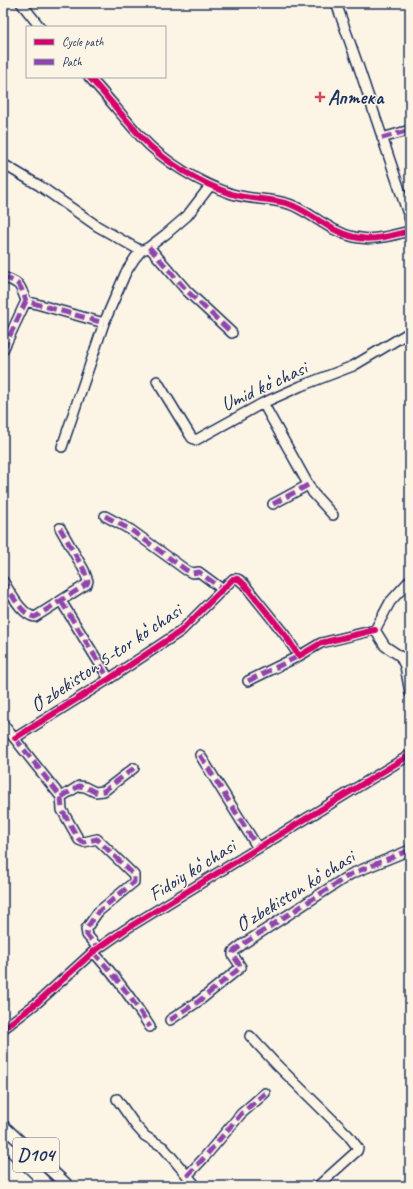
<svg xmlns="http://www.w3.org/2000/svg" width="413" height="1189" viewBox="0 0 413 1189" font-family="Caveat,sans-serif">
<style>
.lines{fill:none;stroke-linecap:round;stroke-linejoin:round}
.minor-casing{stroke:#1b2f5e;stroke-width:12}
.major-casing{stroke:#1b2f5e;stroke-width:14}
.minor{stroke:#fcf5e5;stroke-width:9}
.major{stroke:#fcf5e5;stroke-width:11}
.quiet{stroke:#8e44ad;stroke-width:5;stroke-dasharray:10 5;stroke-linecap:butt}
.cycleway-casing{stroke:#fcf5e5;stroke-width:8}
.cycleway{stroke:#d6006c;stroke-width:6}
.poi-dot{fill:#d1495b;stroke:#fcf5e5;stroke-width:1.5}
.labels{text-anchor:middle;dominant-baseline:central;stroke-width:3;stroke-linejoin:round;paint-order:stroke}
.shield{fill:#fcf5e5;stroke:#5e6a86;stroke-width:1}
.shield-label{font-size:19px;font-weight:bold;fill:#1b2f5e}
.poi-label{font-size:20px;font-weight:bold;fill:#1b2f5e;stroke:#fcf5e5;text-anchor:start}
.street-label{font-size:20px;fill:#1b2f5e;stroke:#fcf5e5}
</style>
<rect width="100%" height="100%" fill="#fcf5e5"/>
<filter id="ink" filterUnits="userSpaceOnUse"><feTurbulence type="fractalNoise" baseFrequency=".025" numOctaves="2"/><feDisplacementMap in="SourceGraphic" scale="8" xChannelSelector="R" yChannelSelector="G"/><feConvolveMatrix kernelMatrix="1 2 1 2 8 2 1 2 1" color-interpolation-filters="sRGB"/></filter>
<g filter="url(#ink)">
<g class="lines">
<g class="minor-casing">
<path id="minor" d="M21 3 40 27
M336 3 358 65 410 220
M89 77C107 96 123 117 141 137 164 162 200 183 232 194 251 200 271 198 289 204 301 208 313 217 323 223 357 245 374 240 410 231
M382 138 410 130
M3 164 40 186 97 226 141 251
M149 247 187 291 232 333
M3 277C20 283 20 284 26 301
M3 350 26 301 104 323
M157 381 190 435 192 438 196 440 263 403 301 386 353 366 410 332
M263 403 313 493 333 515
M62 447 104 323 126 272 135 258 141 251 149 247 166 234 187 216 210 186
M273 504 308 485
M105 516 131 530 186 570 192 573 199 572 222 589
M410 580 390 602 375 630 385 646 400 656 405 666 410 693
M3 581C10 591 21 615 35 617L87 584 88 581 84 570 60 528
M61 601 109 679
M248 681 299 656
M3 724 61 797 62 810 79 840 84 842 97 839 134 875V882L98 912 86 929 87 935 98 948
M15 738 109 679 181 631 233 579C238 578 240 580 244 584L285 635 299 656 321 643 375 630
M200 755 258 848
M61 797 79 786 85 787 95 792 104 791 134 768
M93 952C116 976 132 999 150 1027
M170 1020 199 1001 241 967 233 955V952L243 944 351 874 410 850
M3 1029 38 1002 93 952 126 929 410 755
M250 1036 276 1064 348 1135 358 1148 357 1151 318 1186
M117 1099 136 1126 145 1136 163 1147 196 1186
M187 1176 203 1159 241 1114 265 1093"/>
</g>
<g class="major-casing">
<path id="major" d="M3 1126 68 1186
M3 1143 49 1186"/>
</g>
<use href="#minor" class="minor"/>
<use href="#major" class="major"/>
<path class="quiet" d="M382 138 410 130
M149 247 187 291 232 333
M3 277C20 283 20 284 26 301
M3 350 26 301 104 323
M273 504 308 485
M105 516 131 530 186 570 192 573 199 572 222 589
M3 581C10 591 21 615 35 617L87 584 88 581 84 570 60 528
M61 601 109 679
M248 681 299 656
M15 738 61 797 62 810 79 840 84 842 97 839 134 875V882L98 912 86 929 87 935 98 948
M200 755 258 848
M61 797 79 786 85 787 95 792 104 791 134 768
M93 952C116 976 132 999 150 1027
M170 1020 199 1001 241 967 233 955V952L243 944 351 874 410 850
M187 1176 203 1159 241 1114 265 1093"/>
<g class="cycleway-casing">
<path id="cycleway" d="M89 77C107 96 123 117 141 137 164 162 200 183 232 194 251 200 271 198 289 204 301 208 313 217 323 223 357 245 374 240 410 231
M15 738 109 679 181 631 233 579C238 578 240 580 244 584L285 635 299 656 321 643 375 630
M3 1029 38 1002 93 952 126 929 410 755"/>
</g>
<use href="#cycleway" class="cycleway"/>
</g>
</g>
<path class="poi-dot" d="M318 91h4v4h4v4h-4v4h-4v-4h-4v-4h4z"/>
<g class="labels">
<rect class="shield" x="13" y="1138" width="46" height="34" rx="3"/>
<g class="shield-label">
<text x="36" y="1155">D104</text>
</g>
<g class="poi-label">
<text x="328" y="97">Аптека</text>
</g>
<g class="street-label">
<text transform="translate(264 386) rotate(-25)">Umid koʻchasi</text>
<text transform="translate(106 658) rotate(-34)">Oʻzbekiston 5-tor koʻchasi</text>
<text transform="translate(192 870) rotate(-32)">Fidoiy koʻchasi</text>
<text transform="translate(295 891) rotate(-32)">Oʻzbekiston koʻchasi</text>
</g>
</g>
<rect width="413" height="1189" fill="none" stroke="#fcf5e5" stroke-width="16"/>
<rect x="8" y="8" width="397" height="1173" fill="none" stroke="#1b2f5e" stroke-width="1.5" filter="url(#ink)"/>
<rect x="26" y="26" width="140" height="52" fill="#fcf5e5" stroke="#a2a6af"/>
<rect x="34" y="39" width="20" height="6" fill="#d6006c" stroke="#a2a6af"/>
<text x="62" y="46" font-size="12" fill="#1b2f5e">Cycle path</text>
<rect x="34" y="59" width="20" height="6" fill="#8e44ad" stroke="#a2a6af"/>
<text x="62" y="66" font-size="12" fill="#1b2f5e">Path</text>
</svg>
